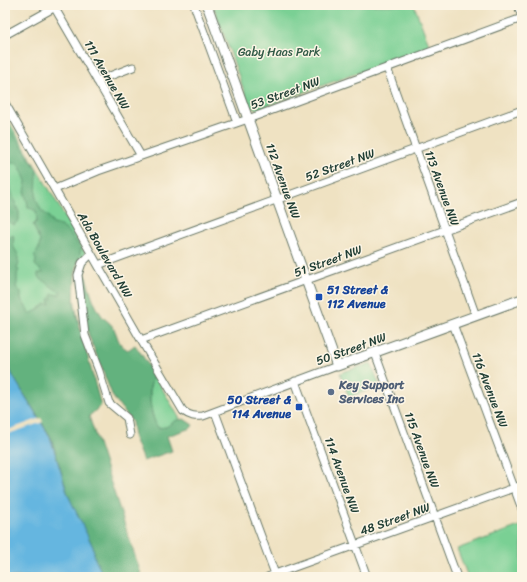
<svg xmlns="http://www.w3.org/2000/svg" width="527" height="582" viewBox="0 0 527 582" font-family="Sriracha,sans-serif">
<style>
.green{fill:#7ad094;stroke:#4c8664}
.forest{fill:#63b27e;stroke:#417859}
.water{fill:#65b6e0;stroke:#427a8a}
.pier{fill:#efe2c2}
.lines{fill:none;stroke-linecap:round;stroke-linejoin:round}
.minor-casing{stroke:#687766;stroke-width:9}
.major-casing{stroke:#687766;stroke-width:11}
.minor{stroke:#fff;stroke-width:7}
.major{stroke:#fff;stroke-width:9}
.transit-dot{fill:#1a4fb4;stroke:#fcf5e5;stroke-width:1.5}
.service-dot{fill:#5c6f8a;stroke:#fcf5e5;stroke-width:1.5}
.labels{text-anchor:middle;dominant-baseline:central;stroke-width:3;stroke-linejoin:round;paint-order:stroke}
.park-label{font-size:12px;fill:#315a47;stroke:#fcf5e5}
.street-label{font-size:12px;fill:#1f3d34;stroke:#fcf5e5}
.transit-label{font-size:12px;font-weight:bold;fill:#164399;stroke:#fcf5e5;text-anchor:start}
.service-label{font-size:12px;font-weight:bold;fill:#4e5e75;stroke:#fcf5e5;text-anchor:start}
</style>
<rect width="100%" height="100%" fill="#fcf5e5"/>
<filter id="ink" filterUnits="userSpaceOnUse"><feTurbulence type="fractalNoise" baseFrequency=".025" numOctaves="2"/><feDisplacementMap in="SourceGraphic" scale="8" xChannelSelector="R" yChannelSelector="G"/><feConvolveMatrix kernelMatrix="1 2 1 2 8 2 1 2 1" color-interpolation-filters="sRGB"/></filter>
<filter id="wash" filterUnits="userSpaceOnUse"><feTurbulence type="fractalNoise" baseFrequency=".012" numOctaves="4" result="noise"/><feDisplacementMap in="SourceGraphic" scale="16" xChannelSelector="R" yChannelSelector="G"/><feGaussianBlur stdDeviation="0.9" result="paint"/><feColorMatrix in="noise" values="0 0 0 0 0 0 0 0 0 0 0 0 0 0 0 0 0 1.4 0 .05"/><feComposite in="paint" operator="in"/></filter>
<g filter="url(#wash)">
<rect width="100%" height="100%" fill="#efe2c2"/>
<path class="green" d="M213 5H414L430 47 257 109 250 107Z
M5 115 52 194 86 254C83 257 79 260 77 263 68 279 77 315 81 332L5 360Z
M147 363 180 419 171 426 158 429 154 421 150 404V385L153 377Z
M371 363 380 386 349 397 340 373Z
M522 525V577H468L457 549Z"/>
<path class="forest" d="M5 121 37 170 36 199 41 210 49 217 53 224C66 225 74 239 81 249L75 275 74 306 101 406 89 416 142 577H104L95 559 93 547 68 495 51 437 14 378 5 360V241L13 235 14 238C12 246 14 248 18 254V261L19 263 17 269 19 270C15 275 19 281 16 287L21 292V299L28 310 29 314 36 311 46 304H50L49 299H52L51 297 52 294 59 295 61 292 55 289 38 277V273H43V272L35 265 36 260 34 255C39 251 39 247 40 241 37 235 36 231 33 225L37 221C36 218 37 215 36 211L28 207 27 200 25 195 26 181 22 171 17 163H8L5 165Z
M5 175 19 212V220L14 225 5 220Z
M83 269C89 284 91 299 100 313 103 319 109 321 113 327 119 337 116 343 128 350L135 345C140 352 153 370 153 377 152 380 151 384 150 387 149 401 151 416 158 428L166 427 177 420 184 419 193 425 191 428 167 436 172 451 143 461 134 438 132 422 113 397 89 336 84 317 80 278Z"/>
<path class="water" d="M5 360 14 378 50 437 68 495 93 547 95 559 104 577H5Z"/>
<path class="pier" d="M41 418 43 422 5 435V431Z"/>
</g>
<g filter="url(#ink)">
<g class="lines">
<g class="minor-casing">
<path id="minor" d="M53 5 141 156
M194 5 237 122
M5 35 59 5
M387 68 476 316
M97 81 133 67
M5 103 141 340 183 411C190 416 195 417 203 416L337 366
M55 189 98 171 248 119 522 18
M91 254 82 263 78 275 85 335 99 371 109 403 127 418 130 435
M98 265 522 110
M453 324 522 509
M141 340 522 202
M375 353 457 577
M295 381 367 577
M215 412 275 574 268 577
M276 577 275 574 522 485"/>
</g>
<g class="major-casing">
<path id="major" d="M207 5 337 366 522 299
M519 5 522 14"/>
</g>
<use href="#minor" class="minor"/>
<use href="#major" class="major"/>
</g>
</g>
<g class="transit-dot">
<rect x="315" y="293" width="8" height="8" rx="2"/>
<rect x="295" y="403" width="8" height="8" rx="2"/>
</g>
<circle class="service-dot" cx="331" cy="392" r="4"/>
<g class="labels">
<g class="park-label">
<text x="279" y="52">Gaby Haas Park</text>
</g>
<g class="street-label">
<text transform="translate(107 75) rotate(60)">111 Avenue NW</text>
<text transform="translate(285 93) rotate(-20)">53 Street NW</text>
<text transform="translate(340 165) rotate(-20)">52 Street NW</text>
<text transform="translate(283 181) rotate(70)">112 Avenue NW</text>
<text transform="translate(442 188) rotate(70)">113 Avenue NW</text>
<text transform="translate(105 255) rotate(60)">Ada Boulevard NW</text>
<text transform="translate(328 261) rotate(-20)">51 Street NW</text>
<text transform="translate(351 349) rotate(-20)">50 Street NW</text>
<text transform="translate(490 390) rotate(69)">116 Avenue NW</text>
<text transform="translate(422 450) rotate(70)">115 Avenue NW</text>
<text transform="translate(342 475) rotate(70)">114 Avenue NW</text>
<text transform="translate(395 519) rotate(-20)">48 Street NW</text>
</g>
<g class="transit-label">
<text x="327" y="290">51 Street &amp;<tspan x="327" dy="14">112 Avenue</tspan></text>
<text x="291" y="400" text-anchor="end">50 Street &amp;<tspan x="291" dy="14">114 Avenue</tspan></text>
</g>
<g class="service-label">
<text x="339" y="385">Key Support<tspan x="339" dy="14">Services Inc</tspan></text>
</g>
</g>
<rect width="527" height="582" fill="none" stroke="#fcf5e5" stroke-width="20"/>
</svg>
